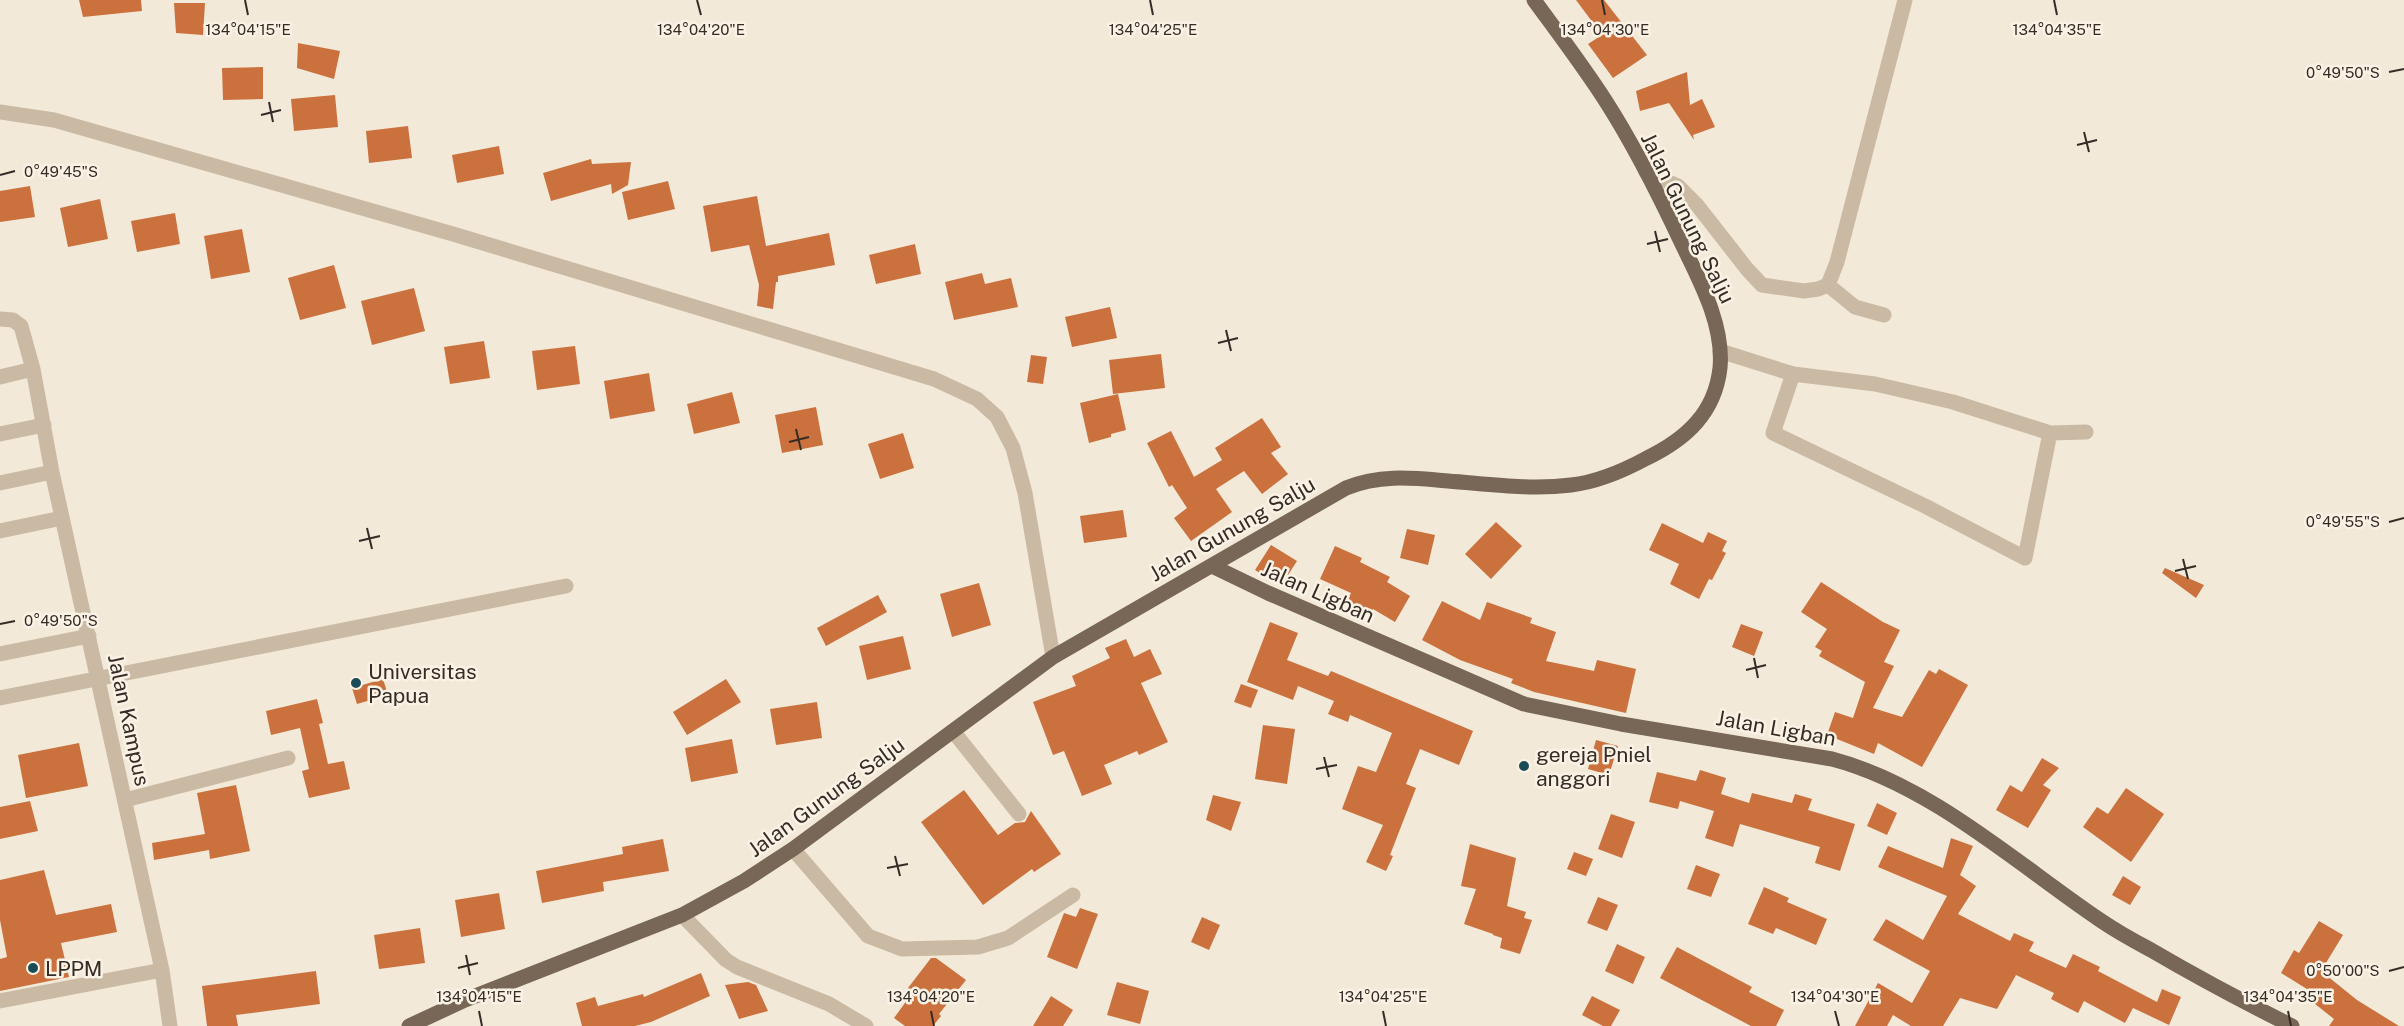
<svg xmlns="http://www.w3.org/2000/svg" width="2404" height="1026" viewBox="0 0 2404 1026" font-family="'Public Sans',sans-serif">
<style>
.building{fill:#ca713e}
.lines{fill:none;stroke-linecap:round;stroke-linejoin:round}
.minor{stroke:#cabaa4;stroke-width:15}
.major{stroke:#786656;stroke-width:15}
.ticks{fill:none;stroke:#352c26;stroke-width:2}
.poi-dot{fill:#1a4c58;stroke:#faf2e4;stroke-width:2}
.labels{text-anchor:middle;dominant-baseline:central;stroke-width:5;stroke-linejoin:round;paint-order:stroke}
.street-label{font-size:21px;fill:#352c26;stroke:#faf2e4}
.poi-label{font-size:21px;fill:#352c26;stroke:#faf2e4;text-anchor:start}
.ticks-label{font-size:15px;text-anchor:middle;fill:#352c26;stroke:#faf2e4;stroke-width:5;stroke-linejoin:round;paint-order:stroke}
</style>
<rect width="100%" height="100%" fill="#f2e9d8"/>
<path class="building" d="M79 0H141L142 11 83 17Z
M1576 0H1604L1647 55 1613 78 1588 44 1602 35Z
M174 3H205L203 35 176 33Z
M298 43 340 51 334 79 297 68Z
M263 67V99L223 100 222 68Z
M1687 72 1690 105 1702 99 1715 127 1693 135 1694 140 1669 103 1640 111 1636 91Z
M335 95 338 127 294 131 291 99Z
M408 126 412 158 369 163 366 131Z
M499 146 504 174 457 183 452 155Z
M591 159 592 164 631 162 628 185 612 194 611 184 551 201 543 173Z
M668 181 675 209 628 220 622 192Z
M30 186 35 217 0 222V191Z
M757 196 766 246 829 233 835 265 778 276V282H776L773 309 757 306 759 285 749 245 711 252 703 206Z
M100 199 108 239 68 247 60 208Z
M175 213 180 244 137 252 131 221Z
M242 229 250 272 211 279 204 236Z
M915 244 921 274 876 284 869 255Z
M334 265 346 308 300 320 288 278Z
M982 273 985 284 1011 278 1018 307 954 320 945 282Z
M414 288 425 331 372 345 361 301Z
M1110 307 1117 338 1072 347 1065 317Z
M484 341 490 378 450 384 444 347Z
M575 346 580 384 537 390 532 351Z
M1161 354 1165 388 1113 394 1109 360Z
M1031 355 1047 357 1043 384 1027 382Z
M649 373 655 411 610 419 604 381Z
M732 392 740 423 694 434 687 404Z
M1118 394 1126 430 1111 434V437L1089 443 1080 403Z
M816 407 823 445 782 453 775 415Z
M1262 418 1281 447 1271 453 1288 474 1262 494 1244 471 1216 489 1232 512 1191 541 1174 518 1187 508 1172 485 1169 487 1147 443 1171 431 1194 477 1222 460 1215 448Z
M903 433 914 468 880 479 868 444Z
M1123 510 1127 537 1084 543 1080 516Z
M1496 522 1522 546 1491 579 1465 554Z
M1662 523 1703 543 1708 532 1727 541 1722 551 1726 553 1712 580 1709 579 1699 599 1670 584 1679 564 1649 550Z
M1407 529 1435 535 1428 565 1400 558Z
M1271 545 1297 561 1281 586 1255 570Z
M1335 546 1362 558 1360 562 1390 577 1387 582 1410 596 1395 622 1373 609 1370 616 1346 604 1351 593 1320 579Z
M2165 568 2204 585 2196 598 2162 573Z
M1821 582 1883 622 1900 630 1884 662 1894 666 1873 708 1902 717 1929 670 1936 674 1939 669 1968 685 1922 767 1878 743 1874 754 1827 735 1835 712 1853 718 1865 682 1819 656 1822 651 1815 647 1827 629 1801 612Z
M979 583 991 625 952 637 940 594Z
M878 595 887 612 826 646 817 628Z
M1442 601 1480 620 1487 602 1532 618 1530 623 1556 632 1546 661 1594 671 1597 660 1636 669 1626 713 1534 692 1511 683 1513 679 1460 660 1422 640Z
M1270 622 1298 633 1287 660 1328 676 1331 671 1473 731 1459 765 1420 749 1406 784 1416 788 1390 855 1393 856 1386 871 1366 862 1383 825 1342 809 1358 766 1376 772 1392 733 1350 715 1348 722 1328 714 1334 701 1298 686 1293 700 1247 682Z
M1741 624 1763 632 1754 656 1732 647Z
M903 636 911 669 867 680 859 646Z
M1126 639 1134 657 1150 649 1162 674 1141 683 1168 742 1139 755 1137 751 1104 765 1112 784 1082 796 1064 751 1053 755 1033 702 1076 686 1072 676 1110 658 1105 648Z
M383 679 388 695 357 704 352 688Z
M726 679 741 702 687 735 673 712Z
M1241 684 1258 690 1251 708 1234 702Z
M317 699 323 723 319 724 328 764 344 761 350 789 309 798 302 771 309 769 300 728 271 735 266 711Z
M817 702 822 738 776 745 770 709Z
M1263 725 1295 729 1287 784 1255 779Z
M732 739 738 773 691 782 685 748Z
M1596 740 1618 746 1609 775 1588 769Z
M79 743 88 786 26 798 18 755Z
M2042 758 2059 768 2043 785 2051 790 2028 828 1996 810 2010 785 2022 792Z
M1700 770 1726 778 1721 794 1749 803 1752 793 1792 803 1795 794 1812 799 1808 810 1855 824 1840 871 1815 863 1820 847 1740 824 1733 847 1705 838 1714 811 1680 801 1678 809 1649 802 1657 772 1696 781Z
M236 785 250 851 210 859 209 850 154 860 152 843 205 834 197 793Z
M2126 788 2164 814 2131 862 2083 827 2097 807 2108 814Z
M964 790 998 835 1015 823 1025 822 1031 811 1061 854 1034 872 1032 869 983 905 921 822Z
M1213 795 1241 802 1231 831 1206 820Z
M30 801 38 831 0 839V807Z
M1877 803 1897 813 1887 835 1867 826Z
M1611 814 1635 822 1622 858 1598 849Z
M1951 838 1973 846 1960 875 1976 886 1958 914 2010 941 2014 933 2034 942 2029 951 2066 968 2073 954 2100 967 2098 971 2157 1002 2162 989 2181 997 2169 1025 2133 1008 2125 1023 2084 1001 2078 1013 2051 999 2054 993 2016 975 1997 1009 1960 998 1943 1026H1911L1893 1015 1887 1026H1855L1878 983 1912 1003 1930 971 1873 940 1886 919 1923 940 1947 896 1878 867 1888 846 1943 868Z
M663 839 669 871 603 882 604 891 542 903 536 871 623 854 622 847Z
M1470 844 1516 858 1507 906 1526 912 1524 918 1532 920 1520 954 1500 948 1502 938 1493 935V934L1464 924 1476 889 1461 886Z
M1574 852 1593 859 1586 876 1567 869Z
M1696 865 1720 874 1711 897 1687 889Z
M44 870 56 915 111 904 117 932 61 943 69 977 0 991V959L7 957 0 920V880Z
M2123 876 2141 887 2130 905 2112 895Z
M1764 887 1789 898 1787 902 1827 919 1816 945 1776 928 1773 934 1748 924Z
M499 893 505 929 461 937 455 900Z
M1598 897 1618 905 1607 931 1587 923Z
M1080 908 1098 914 1077 969 1047 957 1064 913 1076 917Z
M1202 917 1220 925 1209 950 1191 942Z
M2319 921 2343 935 2321 971 2357 1000 2399 1026H2329L2334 1019 2310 1000 2315 994 2281 973 2294 950 2299 953Z
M420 928 425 963 379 969 374 935Z
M1617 944 1645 957 1633 984 1605 971Z
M1677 947 1752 987 1749 992 1784 1010 1776 1026H1751L1660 978Z
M931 958H936L966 980 939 1014 941 1016 933 1026H905L894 1018 913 992 908 988Z
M316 971 320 1004 236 1015 238 1026H207L202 986Z
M701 973 710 996 651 1022 635 1026H582L576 1003 595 997 598 1006 643 994 644 997Z
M748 982 756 985 768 1011 739 1019 725 985Z
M1117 982 1149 991 1140 1024 1107 1015Z
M1051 996 1073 1010 1063 1026H1033Z
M1592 996 1620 1010 1611 1026H1603L1582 1015Z"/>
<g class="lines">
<path class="minor" d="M0 112 54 120 453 234 934 379 977 399 997 417 1013 448 1025 493 1053 657
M1646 172 1678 186 1697 205 1747 269 1762 285 1804 291 1818 289 1828 285 1837 262 1905 0
M1828 285 1855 307 1884 315
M0 319 13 320 21 326 33 369 52 472 162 970 170 1026
M1720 351 1793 374 1875 384 1953 402 2050 433 2086 432
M1793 374 1773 433 1925 506 2025 558 2050 433
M0 377 33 369
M0 434 44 425
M0 483 52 472
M0 531 62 518
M0 654 89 636
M0 698 566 586
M953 731 1019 814
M125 800 288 758
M793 849 868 936 902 949 978 947 1008 938 1073 895
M682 915 726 960 737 967 829 1004 866 1026
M0 1001 162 970"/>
<path class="major" d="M1212 566 1268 593 1524 704 1621 724 1832 759C1931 785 2017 864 2100 920 2116 931 2134 941 2151 950 2197 977 2244 1002 2292 1026
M409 1026 465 1000 682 915 744 881 793 849 1053 657 1346 488C1380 474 1413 478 1448 481 1489 484 1530 490 1571 485 1598 482 1623 471 1647 458 1686 439 1715 413 1720 368 1724 325 1700 281 1682 244 1659 195 1634 145 1605 100 1583 66 1558 33 1534 0"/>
</g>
<path class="ticks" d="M245 0 248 15M697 0 701 15M1150 0 1153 15M1602 0 1605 15M2054 0 2057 15M2389 72 2404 69M269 102 273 122M261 115 281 110M2084 132 2089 152M2077 145 2097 140M0 175 15 171M1655 231 1660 252M1647 244 1668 239M1226 330 1231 351M1218 343 1238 338M796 429 801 450M789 442 809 437M2389 522 2404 518M367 528 372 549M359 541 380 536M2183 559 2188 579M2175 571 2196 566M0 624 15 621M1754 658 1758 678M1746 670 1766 665M1324 757 1329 777M1316 769 1337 765M895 856 900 876M887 868 908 864M466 955 470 975M458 968 478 963M2389 971 2404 967M479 1011 482 1026M931 1011 934 1026M1383 1011 1386 1026M1835 1011 1839 1026M2288 1011 2291 1026"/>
<g class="poi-dot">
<circle cx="356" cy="683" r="6"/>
<circle cx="1524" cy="766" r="6"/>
<circle cx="33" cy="968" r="6"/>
</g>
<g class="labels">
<g class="street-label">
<text transform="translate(1688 218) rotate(64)">Jalan Gunung Salju</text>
<text transform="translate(1232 529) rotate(-30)">Jalan Gunung Salju</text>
<text transform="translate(1318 592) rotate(24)">Jalan Ligban</text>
<text transform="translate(129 720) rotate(78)">Jalan Kampus</text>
<text transform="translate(1776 728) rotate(10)">Jalan Ligban</text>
<text transform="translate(826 797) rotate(-36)">Jalan Gunung Salju</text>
</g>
<g class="poi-label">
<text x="368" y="671">Universitas<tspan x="368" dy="24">Papua</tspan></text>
<text x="1536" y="754">gereja Pniel<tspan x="1536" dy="24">anggori</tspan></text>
<text x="45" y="968">LPPM</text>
</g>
</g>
<g class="ticks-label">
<text x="248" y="35">134°04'15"E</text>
<text x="701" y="35">134°04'20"E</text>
<text x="1153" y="35">134°04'25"E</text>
<text x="1605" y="35">134°04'30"E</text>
<text x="2057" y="35">134°04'35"E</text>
<text x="2343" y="78">0°49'50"S</text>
<text x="61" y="177">0°49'45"S</text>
<text x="2343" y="527">0°49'55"S</text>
<text x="61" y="626">0°49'50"S</text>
<text x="2343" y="976">0°50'00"S</text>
<text x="479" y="1002">134°04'15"E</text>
<text x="931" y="1002">134°04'20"E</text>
<text x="1383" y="1002">134°04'25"E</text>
<text x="1835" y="1002">134°04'30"E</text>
<text x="2288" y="1002">134°04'35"E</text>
</g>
</svg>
